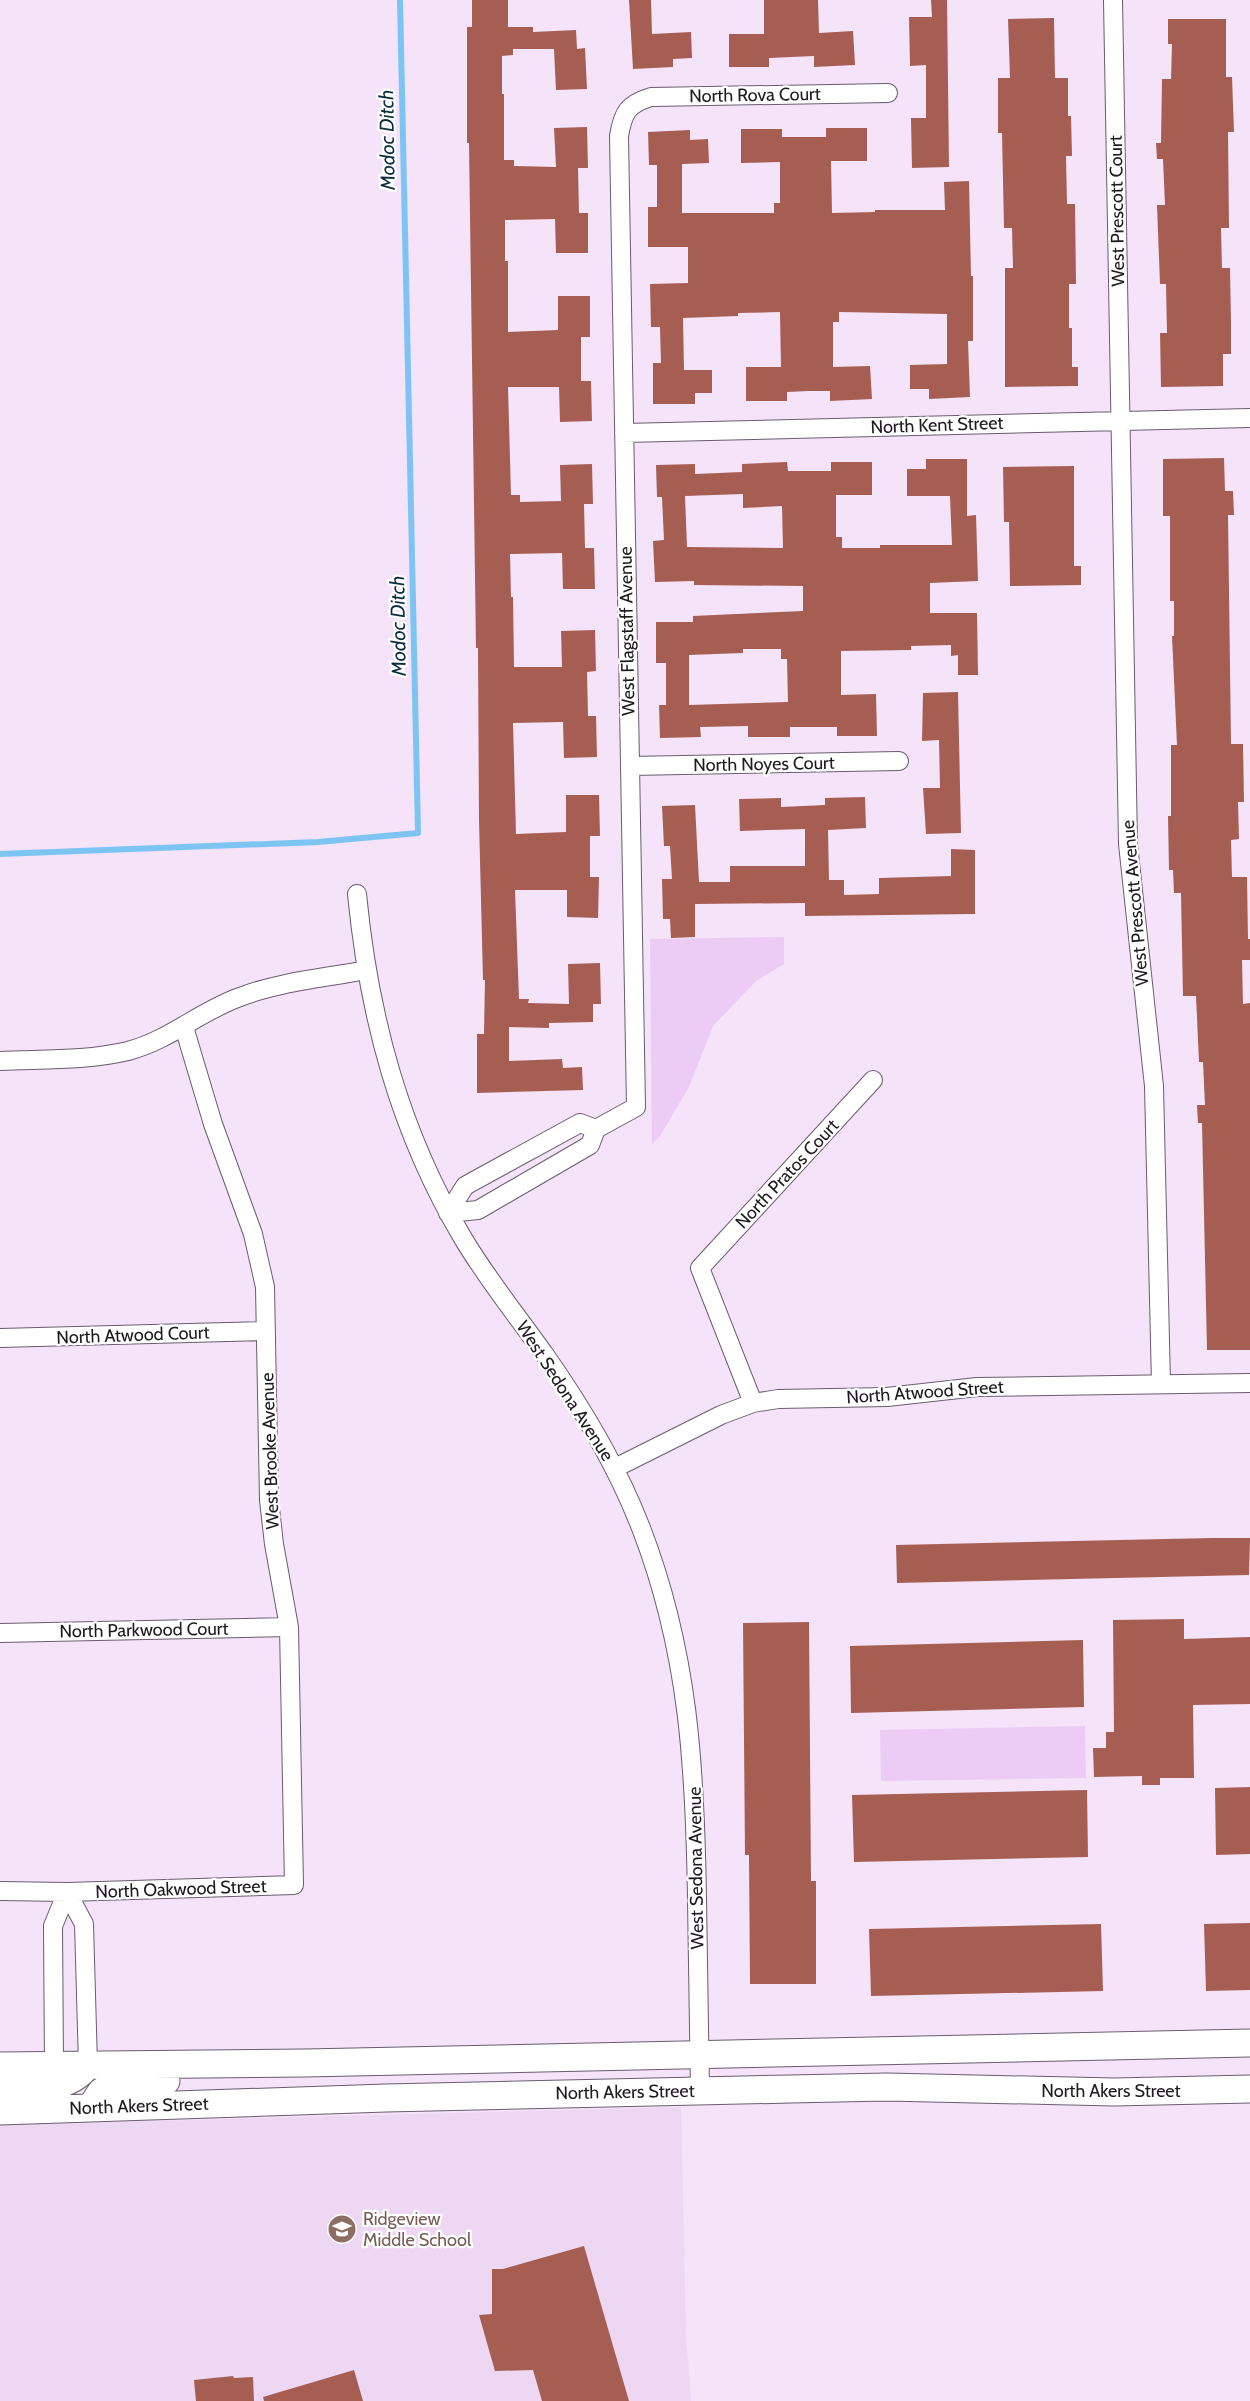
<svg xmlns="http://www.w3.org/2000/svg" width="1250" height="2401" viewBox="0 0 1250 2401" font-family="Cabin,sans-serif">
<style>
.built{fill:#edd7f3}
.green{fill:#ecccf4}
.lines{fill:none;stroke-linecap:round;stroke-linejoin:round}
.stream{stroke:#7cc5f3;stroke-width:6}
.building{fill:#a75e52;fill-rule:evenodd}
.minor-casing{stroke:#6a5c6e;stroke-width:20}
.secondary-casing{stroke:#6a5c6e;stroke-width:29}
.minor{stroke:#fff;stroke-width:18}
.secondary{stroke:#fff;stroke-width:27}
.labels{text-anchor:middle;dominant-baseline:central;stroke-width:4.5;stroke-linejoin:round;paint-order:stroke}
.street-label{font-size:18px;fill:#1f1920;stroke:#fff}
.education-label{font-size:18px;fill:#785e54;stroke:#fff;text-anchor:start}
.water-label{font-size:20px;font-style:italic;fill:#0d2e41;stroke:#fff}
</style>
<rect width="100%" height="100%" fill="#f4e3f9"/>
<path class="built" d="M681 2107 686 2334 691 2401H0V2125Z"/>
<path class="green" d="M784 937V964L756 981 713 1026 689 1087 660 1136 652 1144 650 939Z
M1085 1726 1086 1778 881 1781 880 1730Z"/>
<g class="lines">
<path class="stream" d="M0 854 318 842 418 833 400 0"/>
</g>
<path class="building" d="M472 0H508V27H533V32L576 30 577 49 585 48 587 89 556 90 554 49H513V55L502 56V94H504V160H514V166L556 167 554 128 587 127 588 168H578L579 213H588V253H556L555 219 505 220V261H508V332L558 330V296H590V337H581V381H591L592 421 560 422 559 387H508L511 495H520V502L561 501 560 465 592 464 593 504H584L585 548H594L595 589H563L562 553 510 554 511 597H513L514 667H562L561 631 595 630 596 671 587 672 588 716H596L597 757 564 758 563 722 513 723 516 834 566 832V795H599L600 836H590V877H599L598 918 567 917V890H515L519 999H529L528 1003 569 1004 568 964 600 963 601 1004H593V1022L549 1023V1028L509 1027V1061L562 1059 563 1068 582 1067 583 1090 477 1093V1034H484L485 980H483L479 820 478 648H476L469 143H467V27H472Z
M629 0H651L652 34 691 32 692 58 673 59V67L633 69Z
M764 0H818L819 33 853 31 855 65 814 67V56L769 58V67H729V34H764Z
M931 0H947L949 167 912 168 911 118H926V65L910 66 909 17H932Z
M1054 18 1055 78H1068V116H1071L1072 156H1066L1067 204H1075L1076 284H1069V328H1072V367H1078V386L1005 387V268H1013L1012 228H1004L1002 133H998V78H1010L1008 19Z
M1168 19H1226V77H1232L1234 132H1228L1229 228H1221L1222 268H1230L1231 323V354H1223V386L1161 387 1160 333H1167L1166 284H1160L1157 205H1165L1163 159H1157L1156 143H1161L1162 79H1171L1172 44H1168Z
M826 128H867V161H831L832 213 875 212V210H945L944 182 969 181 971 276H973V341H968L970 397 929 399V389H910V365L947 364V314L839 312V322H833V367L870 366 872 399 830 401V391H808L787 392V401H746V367H781L780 312 738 313V316L683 318 684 370H712V393H695V404H653V363H661L660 327H651L650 284 688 283V247H648V207H657V165H649L648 132 690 130V140L708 139 709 163 682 164V213H774V203H780V162L741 163V129H782V137H826Z
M1224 458 1225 491H1233L1234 515H1228L1231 744H1243L1244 802H1238L1239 839 1231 840 1232 877H1247L1248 939H1250V960H1242L1243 1004 1250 1003V1350H1207L1202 1123H1198L1197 1105H1205L1203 1062H1199L1196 996H1183L1181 893H1174L1173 870H1169L1168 816H1171V745H1177L1172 636H1174V601H1170V516H1163V459Z
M926 459H967V516L976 515 978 581 930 583V613H977L978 675H958V655L951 656V645L911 646V650L841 651V695L876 694 877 736H837V727H790V737H748V726L700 727 701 737 660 738 659 705H666V663H656V622H693V616L803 611V586L694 585V581L655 582 653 541 664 540 662 497H657L656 465 695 464V474L742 472V464L787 462 788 471H831V462H872V495H836V537H842V548H880V545H952L950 496H907V469H926ZM743 494V508L782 506 783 548 687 547 685 496ZM743 649H781V659H787L788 702 689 705V655L743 653Z
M1074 466V566H1081V585L1010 586 1009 522H1004L1003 467Z
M958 692 961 833 926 834 923 788H940L939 740 922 741 923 693Z
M865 797 866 828 828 830 829 880H844V895L879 894V878L951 876V849L975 850V914L805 916V903L695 904V937L671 938 670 919H663L662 879H672L670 846H664L662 806 695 805 699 882H730V866H805V829L740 831 739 799 781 798V807L825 805V798Z
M1212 1538H1250L1249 1575 897 1583 896 1545Z
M1184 1619V1639L1250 1637V1704L1193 1705 1194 1778H1160V1785H1142V1776L1094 1777 1093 1748H1106V1732H1114L1113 1620Z
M809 1622 811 1881H816V1984H750L749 1855H745L743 1623Z
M1083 1640 1084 1707 851 1713 850 1646Z
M1250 1787V1854L1216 1855 1215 1788Z
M1087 1790 1088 1857 854 1862 852 1795Z
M1250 1923V1990L1206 1991 1204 1924Z
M1101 1924 1103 1991 871 1996 869 1929Z
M584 2246 629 2401H542L533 2370 495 2371 479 2315 492 2314V2269H503Z
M354 2370 363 2401H264L263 2397Z
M233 2376 234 2378 253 2377 254 2401H196L194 2380Z"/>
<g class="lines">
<g class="minor-casing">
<path id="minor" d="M1113 0 1128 844 1154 1086 1161 1384
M624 433 1250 418
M630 766 899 761
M357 894C369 1018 400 1133 464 1240 488 1280 518 1317 545 1355 583 1409 617 1466 641 1528 689 1652 695 1768 697 1899 698 1963 699 2027 700 2091
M0 1061C43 1059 86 1061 128 1051 170 1040 200 1011 240 997 278 982 325 978 366 970
M448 1213 478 1210 590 1145 596 1129 636 1107 619 136C623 112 628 104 651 97L888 93
M448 1213 465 1186 472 1182 580 1123 596 1129
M0 1338 266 1331
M753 1403 700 1268 873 1080
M615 1468 721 1415 753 1403 778 1399 887 1397 977 1387 1250 1383
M0 1633 289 1627
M0 1891 67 1892 294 1885 289 1627 274 1544 269 1500 265 1287 253 1234 213 1124 184 1027
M67 1892 84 1924 88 2065
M54 2065 53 1926 67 1892"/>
</g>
<g class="secondary-casing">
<path id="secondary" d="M0 2066 305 2063 1250 2043
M0 2088C33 2087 66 2093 88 2065
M91 2107 101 2092 114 2084 166 2081
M0 2111 386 2098 790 2089 887 2087 1114 2092 1250 2089"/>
</g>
<use href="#minor" class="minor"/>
<use href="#secondary" class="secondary"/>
</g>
<defs>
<g id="school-disc" transform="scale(1.5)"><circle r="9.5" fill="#8d6e63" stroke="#fff"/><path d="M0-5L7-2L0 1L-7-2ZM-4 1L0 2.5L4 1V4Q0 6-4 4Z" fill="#fff"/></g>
</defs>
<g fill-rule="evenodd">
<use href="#school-disc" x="342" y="2229"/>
</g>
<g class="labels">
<g class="street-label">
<text transform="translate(755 95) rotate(-1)">North Rova Court</text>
<text transform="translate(1117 211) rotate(-91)">West Prescott Court</text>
<text transform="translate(937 425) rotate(-2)">North Kent Street</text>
<text transform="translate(627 631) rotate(-91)">West Flagstaff Avenue</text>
<text transform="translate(764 764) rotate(-1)">North Noyes Court</text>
<text transform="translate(1135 903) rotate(-95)">West Prescott Avenue</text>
<text transform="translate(787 1174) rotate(-47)">North Pratos Court</text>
<text transform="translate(133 1335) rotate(-2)">North Atwood Court</text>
<text transform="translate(565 1391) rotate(57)">West Sedona Avenue</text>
<text transform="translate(925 1392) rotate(-4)">North Atwood Street</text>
<text transform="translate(270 1451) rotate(-92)">West Brooke Avenue</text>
<text transform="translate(144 1630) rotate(-1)">North Parkwood Court</text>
<text transform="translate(696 1868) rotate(-91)">West Sedona Avenue</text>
<text transform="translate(181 1889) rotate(-2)">North Oakwood Street</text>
<text x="1111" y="2091">North Akers Street</text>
<text transform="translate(625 2092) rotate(-1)">North Akers Street</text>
<text transform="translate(139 2106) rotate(-2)">North Akers Street</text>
</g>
<g class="education-label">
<text x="363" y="2219">Ridgeview<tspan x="363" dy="21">Middle School</tspan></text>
</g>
<g class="water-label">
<text transform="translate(387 140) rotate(-91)">Modoc Ditch</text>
<text transform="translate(398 626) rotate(-91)">Modoc Ditch</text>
</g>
</g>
</svg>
